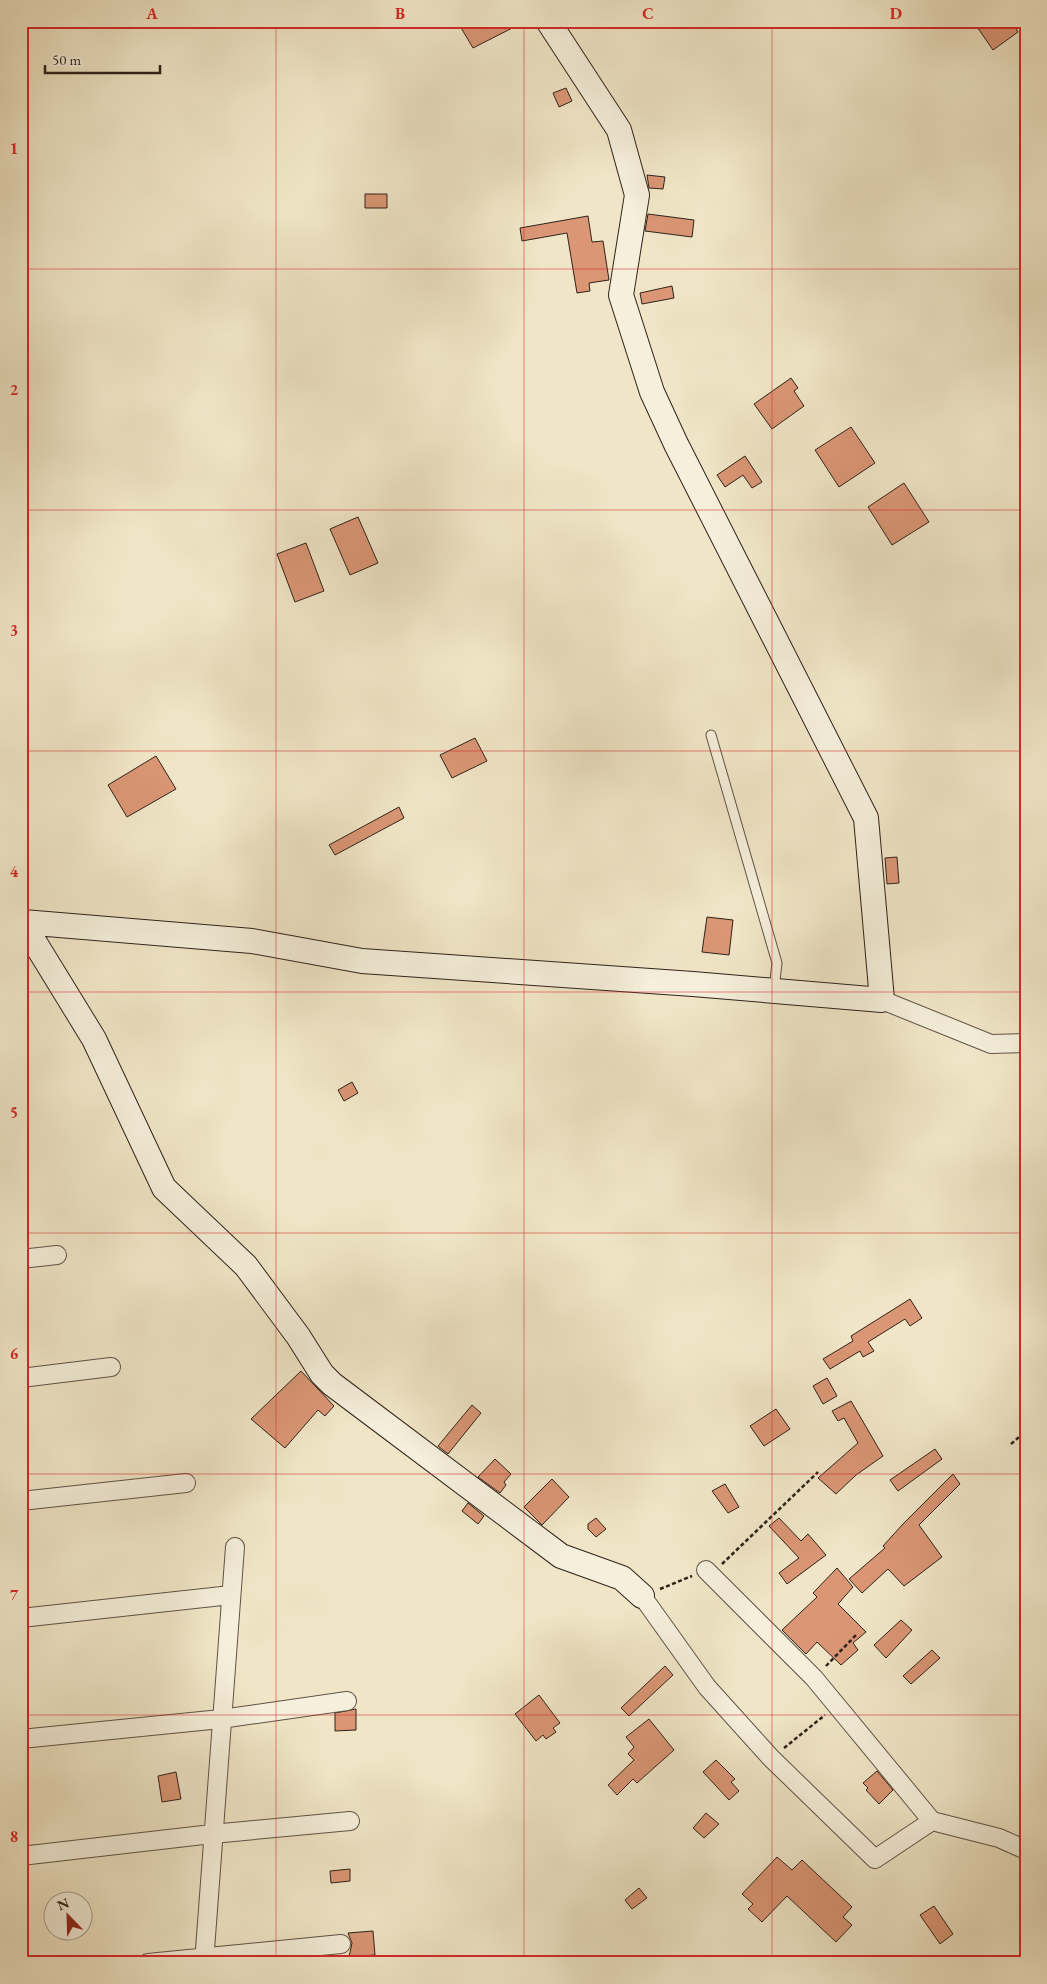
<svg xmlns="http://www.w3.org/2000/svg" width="1047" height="1984" viewBox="0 0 1047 1984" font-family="'EB Garamond',serif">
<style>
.building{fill:#da9675;stroke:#2f221a}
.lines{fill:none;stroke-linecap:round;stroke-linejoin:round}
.lane-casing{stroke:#5f5345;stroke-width:11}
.street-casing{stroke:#5f5345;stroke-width:20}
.secondary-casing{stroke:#2f221a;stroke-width:26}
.path{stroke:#2f221a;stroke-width:2.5;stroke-dasharray:4 2.5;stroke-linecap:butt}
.lane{stroke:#f5efdb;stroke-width:9}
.street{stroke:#f5efdb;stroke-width:18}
.secondary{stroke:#f5efdb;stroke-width:24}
.grid{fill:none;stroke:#d62828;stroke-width:1;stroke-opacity:0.55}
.neatline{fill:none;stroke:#d62828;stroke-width:2}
.grid-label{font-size:16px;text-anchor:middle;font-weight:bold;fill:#d62828}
</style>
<rect width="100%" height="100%" fill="#f0e6c7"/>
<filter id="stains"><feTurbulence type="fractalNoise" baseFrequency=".004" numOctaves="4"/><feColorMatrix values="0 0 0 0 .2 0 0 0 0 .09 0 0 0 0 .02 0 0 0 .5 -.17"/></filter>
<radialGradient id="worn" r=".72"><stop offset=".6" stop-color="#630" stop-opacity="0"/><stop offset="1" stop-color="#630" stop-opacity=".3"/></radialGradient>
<path class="building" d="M457 21H526L473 48Z
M973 21H1011L1018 32 993 50Z
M566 88 572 101 559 107 553 93Z
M647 175 665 177 663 189 649 188Z
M365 194H387V208H365Z
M648 214 694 220 692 237 645 231Z
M588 216 592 242 603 241 609 280 589 283 590 291 577 293 567 233 522 241 520 228Z
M672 286 674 298 642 304 640 293Z
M791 378 798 388 794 391 804 406 772 429 754 404Z
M851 427 875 463 839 487 815 450Z
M745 456 762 482 752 488 743 475 725 487 717 475Z
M904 483 929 522 892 545 868 507Z
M358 517 378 563 350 575 330 529Z
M306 543 324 591 295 602 277 554Z
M475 738 487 761 452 778 440 755Z
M156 756 176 789 127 817 108 785Z
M399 807 404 818 335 855 329 845Z
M897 857 899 883 887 884 885 858Z
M707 917 733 920 729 955 702 952Z
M352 1082 358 1093 344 1101 338 1090Z
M910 1299 922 1318 910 1326 905 1319 868 1342 874 1351 863 1357 860 1351 830 1369 823 1359 853 1341 851 1336Z
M301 1371 334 1406 325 1416 318 1410 285 1448 251 1419Z
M827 1378 837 1396 823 1404 813 1386Z
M851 1401 883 1456 856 1475 836 1494 818 1478 858 1443 844 1418 838 1421 832 1411Z
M472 1405 481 1413 448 1454 438 1446Z
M776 1409 790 1429 764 1446 750 1426Z
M935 1449 942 1459 898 1491 890 1480Z
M495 1459 511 1474 504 1482 506 1485 500 1493 478 1477Z
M953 1474 960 1484 919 1525 942 1557 904 1586 888 1569 862 1593 849 1579 885 1548 883 1546 903 1524Z
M552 1479 569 1497 542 1525 524 1507Z
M725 1484 739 1507 728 1513 712 1491Z
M468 1503 484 1516 478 1524 462 1511Z
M596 1518 606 1529 596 1537 588 1529V1524Z
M779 1518 801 1541 808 1534 826 1555 787 1584 779 1573 799 1558 769 1526Z
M837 1568 853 1587 838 1604 866 1632 853 1643 858 1650 841 1665 817 1642 806 1654 782 1630 817 1597 813 1593Z
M901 1620 912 1630 886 1658 874 1645Z
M932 1650 940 1658 911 1684 903 1676Z
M665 1666 673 1675 629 1716 621 1708Z
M539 1695 560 1723 553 1728 556 1732 546 1739 543 1735 536 1741 515 1714Z
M356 1709V1730L335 1731V1713Z
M649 1719 674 1750 637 1783 633 1779 617 1795 608 1785 634 1760 628 1754 634 1747 626 1737Z
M716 1760 735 1779 731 1782 739 1791 729 1800 703 1772Z
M877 1771 893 1790 879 1804 866 1790 868 1788 863 1783Z
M176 1772 181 1799 162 1802 158 1776Z
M706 1813 719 1824 704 1838 693 1828Z
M777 1857 792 1870 802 1860 852 1907 843 1917 852 1925 836 1942 787 1896 762 1922 748 1909 753 1904 742 1894Z
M350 1869V1881L331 1883 330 1871Z
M639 1888 647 1898 632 1909 625 1900Z
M934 1906 953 1934 940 1944 920 1915Z
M373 1931 375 1955 349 1957 352 1943 348 1933Z"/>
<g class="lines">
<g class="lane-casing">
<path id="lane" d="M711 735 777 963 774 989"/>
</g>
<g class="street-casing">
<path id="street" d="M882 1000 991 1044 1026 1043
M21 1259 57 1255
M21 1378 111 1367
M21 1501 186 1483
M706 1570 814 1678 932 1821
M642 1596 707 1687 771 1758 875 1859 932 1821 999 1838 1026 1850
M21 1618 231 1595
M21 1739 221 1719 347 1701
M21 1856 212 1834 350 1821
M148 1963 341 1944
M204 1963 235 1547"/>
</g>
<g class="secondary-casing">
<path id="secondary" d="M21 920 94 1039 164 1188 246 1266 298 1336 322 1374 332 1384 561 1556 622 1578 642 1596
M23 922 252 941 362 961 693 984 882 1000 866 818 676 444 652 392 621 295 637 195 619 130 548 21"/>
</g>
<path class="path" d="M1011 1444 1026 1431
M722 1564 818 1472
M660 1589 692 1576
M826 1666 856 1635
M784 1748 825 1715"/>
<use href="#lane" class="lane"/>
<use href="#street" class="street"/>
<use href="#secondary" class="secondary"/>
</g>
<path class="grid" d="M276 21V1963M524 21V1963M772 21V1963M21 269H1026M21 510H1026M21 751H1026M21 992H1026M21 1233H1026M21 1474H1026M21 1715H1026"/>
<rect width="1047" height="1984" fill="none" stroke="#f0e6c7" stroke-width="55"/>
<g transform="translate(68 1916) rotate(337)"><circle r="24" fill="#f5efdb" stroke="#a69d8e"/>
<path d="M0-4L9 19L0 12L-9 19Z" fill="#8f2418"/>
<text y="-8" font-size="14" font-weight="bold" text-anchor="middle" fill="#2f221a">N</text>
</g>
<path d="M45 65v8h115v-8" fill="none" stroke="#2f221a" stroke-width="2.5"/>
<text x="52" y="65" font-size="15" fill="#2f221a" stroke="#f5efdb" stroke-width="4" paint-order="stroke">50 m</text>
<rect x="28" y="28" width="992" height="1928" class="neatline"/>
<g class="grid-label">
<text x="152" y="19">A</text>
<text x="400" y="19">B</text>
<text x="648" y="19">C</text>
<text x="896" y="19">D</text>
<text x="14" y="154">1</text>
<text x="14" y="395">2</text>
<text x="14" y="636">3</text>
<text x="14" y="877">4</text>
<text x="14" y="1118">5</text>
<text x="14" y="1359">6</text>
<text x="14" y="1600">7</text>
<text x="14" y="1842">8</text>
</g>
<rect width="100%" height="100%" filter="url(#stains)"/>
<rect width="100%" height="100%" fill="url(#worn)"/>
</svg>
